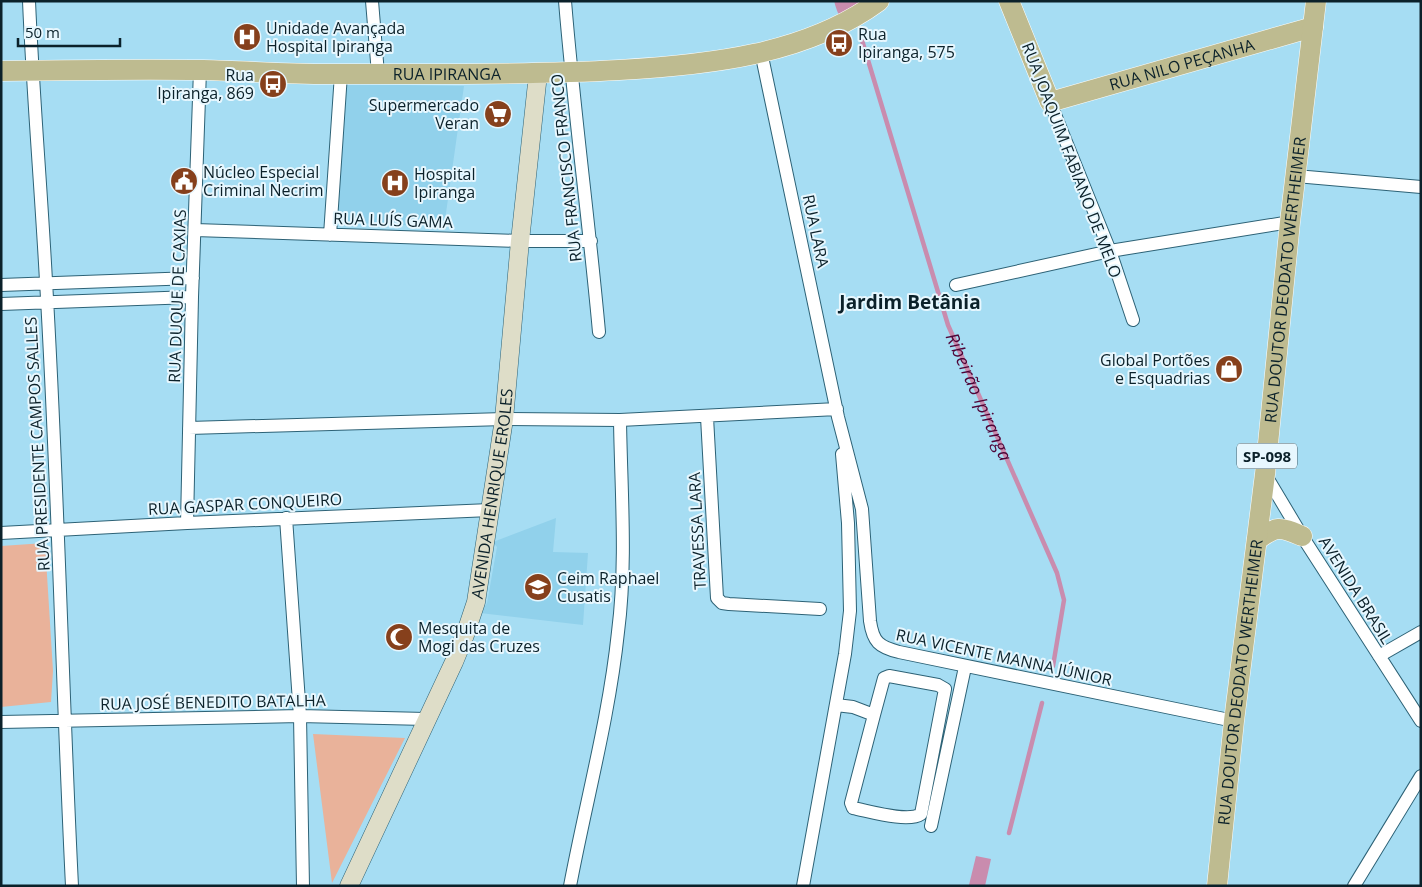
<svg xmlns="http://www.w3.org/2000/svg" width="1422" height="887" viewBox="0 0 1422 887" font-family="'Open Sans',sans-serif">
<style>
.built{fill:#91d1eb}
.green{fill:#e9b29a}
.water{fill:#c98cae}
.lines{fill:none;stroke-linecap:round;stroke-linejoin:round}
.stream{stroke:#c98cae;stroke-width:4.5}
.river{stroke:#c98cae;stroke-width:25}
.minor-casing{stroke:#2d6276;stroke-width:14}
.secondary-casing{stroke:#2d6276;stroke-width:19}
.primary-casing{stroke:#fff;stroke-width:21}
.minor{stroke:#fff;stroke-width:12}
.secondary{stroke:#deddc8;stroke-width:18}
.primary{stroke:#bebb90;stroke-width:20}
.labels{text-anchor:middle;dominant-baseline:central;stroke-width:4;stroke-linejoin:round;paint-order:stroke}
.shield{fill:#e7f7fe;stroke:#4d616a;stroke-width:1}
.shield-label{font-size:15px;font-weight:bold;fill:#0b212a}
.poi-label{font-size:16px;fill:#0b212a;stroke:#e7f7fe;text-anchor:start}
.street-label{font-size:16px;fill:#0b212a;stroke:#e7f7fe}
.water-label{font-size:18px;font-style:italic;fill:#4e0437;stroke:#e7f7fe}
.quarter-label{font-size:19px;font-weight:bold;fill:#0b212a;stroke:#e7f7fe}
</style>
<rect width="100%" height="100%" fill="#a6ddf3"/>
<path class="built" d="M347 84 464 86 444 227 337 222Z
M556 518 553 552 588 553 583 625 480 613 487 603 497 547 493 542Z"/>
<path class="green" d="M45 543 53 671 51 702 1 707V546Z
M313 734 405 738 332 883Z"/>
<path class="water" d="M976 856 991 859 985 886 969 885Z"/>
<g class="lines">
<g class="stream">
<path id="s1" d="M861 37 948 325 1057 573 1064 600 1053 666"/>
<path d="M1009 833 1042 703"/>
</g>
<path class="river" d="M847 1 849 7"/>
<g class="minor-casing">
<path id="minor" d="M29 1C33 95 41 188 46 281 58 483 62 684 72 886
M372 1 378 74
M565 1C574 112 589 221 599 332
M761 52 838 417 862 509 870 621C873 642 879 647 899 652L1234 721
M1050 102 1110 251 1133 320
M1296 176 1421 187
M195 230 520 241H591
M330 235 341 74
M1 285 193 278
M956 285 1110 251 1290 222
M1 304 192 297
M707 417 717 598 722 603 729 604 820 609
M189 428 504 419 620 420 837 409
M1265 474 1302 536 1421 721
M286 518 300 716 303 886
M187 523 192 297 200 70
M1 533 187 523 490 510
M1379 656 1421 632
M836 705 853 707 874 715 884 678 889 676 938 685 945 689 921 814C908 823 869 811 853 808L851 803 874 715
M1 722 300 716 426 719
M931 826 965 667
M570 886C586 801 609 718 618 632 627 562 621 491 620 420
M803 886 845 654 850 611 848 523 842 454
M1354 886 1421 776"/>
</g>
<g class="secondary-casing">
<g id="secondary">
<path id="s2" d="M349 886 454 662 465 635 476 602 504 419 520 241 538 74"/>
</g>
</g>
<g class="primary-casing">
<g id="primary">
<path id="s3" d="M1009 1 1050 102 1313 27"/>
<path id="s4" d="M1 71C68 70 136 69 203 70 249 71 295 75 341 74 365 74 389 74 413 74 482 74 550 74 619 70 707 65 806 55 879 1"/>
<path d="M1257 540C1277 525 1280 527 1302 536"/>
<path id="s5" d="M1217 886 1234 721 1265 474 1290 222 1316 1"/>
</g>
</g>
<use href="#minor" class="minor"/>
<use href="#secondary" class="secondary"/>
<use href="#primary" class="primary"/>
</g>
<defs>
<g id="hospital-disc" transform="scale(1.4375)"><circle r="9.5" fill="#86401c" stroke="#e7f7fe"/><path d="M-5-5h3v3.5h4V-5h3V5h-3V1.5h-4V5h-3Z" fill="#fff"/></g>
<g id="bus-disc" transform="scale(1.4375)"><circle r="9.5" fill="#86401c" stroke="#e7f7fe"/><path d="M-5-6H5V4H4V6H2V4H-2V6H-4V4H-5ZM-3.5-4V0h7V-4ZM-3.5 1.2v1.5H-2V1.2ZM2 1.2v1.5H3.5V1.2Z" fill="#fff"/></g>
<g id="supermarket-disc" transform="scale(1.4375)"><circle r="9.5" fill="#86401c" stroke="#e7f7fe"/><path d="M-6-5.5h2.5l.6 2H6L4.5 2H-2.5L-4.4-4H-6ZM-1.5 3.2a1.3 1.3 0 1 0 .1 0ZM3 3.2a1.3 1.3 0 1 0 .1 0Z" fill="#fff"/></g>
<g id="civic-disc" transform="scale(1.4375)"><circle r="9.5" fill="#86401c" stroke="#e7f7fe"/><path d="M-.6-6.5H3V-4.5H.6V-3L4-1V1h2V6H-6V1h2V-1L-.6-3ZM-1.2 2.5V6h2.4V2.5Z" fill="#fff"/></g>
<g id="shop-disc" transform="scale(1.4375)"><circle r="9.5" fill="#86401c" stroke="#e7f7fe"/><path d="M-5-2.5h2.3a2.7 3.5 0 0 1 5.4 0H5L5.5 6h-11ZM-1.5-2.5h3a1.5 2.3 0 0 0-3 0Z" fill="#fff"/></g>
<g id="school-disc" transform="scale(1.4375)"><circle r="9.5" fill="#86401c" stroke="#e7f7fe"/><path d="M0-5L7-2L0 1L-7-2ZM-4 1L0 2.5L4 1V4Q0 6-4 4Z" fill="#fff"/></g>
<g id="mosque-disc" transform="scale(1.4375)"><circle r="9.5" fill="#86401c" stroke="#e7f7fe"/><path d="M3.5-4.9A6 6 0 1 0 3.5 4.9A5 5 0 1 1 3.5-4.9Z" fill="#fff"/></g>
</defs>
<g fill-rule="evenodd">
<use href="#hospital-disc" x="247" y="37"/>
<use href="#bus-disc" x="839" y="43"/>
<use href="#bus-disc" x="273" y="84"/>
<use href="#supermarket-disc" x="498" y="114"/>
<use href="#civic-disc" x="184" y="181"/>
<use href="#hospital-disc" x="395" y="183"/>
<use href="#shop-disc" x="1229" y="369"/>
<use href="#school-disc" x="538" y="587"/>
<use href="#mosque-disc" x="399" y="637"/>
</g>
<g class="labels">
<rect class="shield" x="1237" y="443.5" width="60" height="25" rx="4"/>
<g class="shield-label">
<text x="1267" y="456">SP-098</text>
</g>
<g class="poi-label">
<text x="266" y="28">Unidade Avançada<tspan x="266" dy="18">Hospital Ipiranga</tspan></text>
<text x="858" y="34">Rua<tspan x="858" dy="18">Ipiranga, 575</tspan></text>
<text x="254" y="75" text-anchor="end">Rua<tspan x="254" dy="18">Ipiranga, 869</tspan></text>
<text x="479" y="105" text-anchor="end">Supermercado<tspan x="479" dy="18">Veran</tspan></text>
<text x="203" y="172">Núcleo Especial<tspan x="203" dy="18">Criminal Necrim</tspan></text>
<text x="414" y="174">Hospital<tspan x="414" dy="18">Ipiranga</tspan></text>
<text x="1210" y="360" text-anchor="end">Global Portões<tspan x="1210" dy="18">e Esquadrias</tspan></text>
<text x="557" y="578">Ceim Raphael<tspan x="557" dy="18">Cusatis</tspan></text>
<text x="418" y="628">Mesquita de<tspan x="418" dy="18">Mogi das Cruzes</tspan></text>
</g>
<g class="street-label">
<text stroke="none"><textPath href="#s3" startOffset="246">RUA NILO PEÇANHA</textPath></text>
<text stroke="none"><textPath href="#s4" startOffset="446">RUA IPIRANGA</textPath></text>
<text transform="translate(1072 160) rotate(69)">RUA JOAQUIM FABIANO DE MELO</text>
<text transform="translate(566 168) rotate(-96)">RUA FRANCISCO FRANCO</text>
<text transform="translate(393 220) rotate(2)">RUA LUÍS GAMA</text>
<text transform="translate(816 231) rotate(78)">RUA LARA</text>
<text stroke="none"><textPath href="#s5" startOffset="610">RUA DOUTOR DEODATO WERTHEIMER</textPath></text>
<text transform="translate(177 296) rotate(-88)">RUA DUQUE DE CAXIAS</text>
<text transform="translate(37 444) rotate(-93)">RUA PRESIDENTE CAMPOS SALLES</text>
<text stroke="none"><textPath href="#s2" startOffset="421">AVENIDA HENRIQUE EROLES</textPath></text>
<text transform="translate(245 504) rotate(-3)">RUA GASPAR CONQUEIRO</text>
<text transform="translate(697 531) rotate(-93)">TRAVESSA LARA</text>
<text transform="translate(1356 590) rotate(58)">AVENIDA BRASIL</text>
<text transform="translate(1004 657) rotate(12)">RUA VICENTE MANNA JÚNIOR</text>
<text stroke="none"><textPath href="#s5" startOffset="205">RUA DOUTOR DEODATO WERTHEIMER</textPath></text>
<text transform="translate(213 702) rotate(-1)">RUA JOSÉ BENEDITO BATALHA</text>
</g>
<g class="water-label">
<text stroke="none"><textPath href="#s1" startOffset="379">Ribeirão Ipiranga</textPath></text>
</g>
<g class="quarter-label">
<text x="910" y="302">Jardim Betânia</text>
</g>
</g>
<rect width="1422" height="887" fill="none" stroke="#0b212a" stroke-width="5"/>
<path d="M18 38v8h102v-8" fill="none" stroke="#0b212a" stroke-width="2.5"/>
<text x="25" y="38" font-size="15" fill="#0b212a" stroke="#e7f7fe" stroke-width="4" paint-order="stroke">50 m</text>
</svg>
